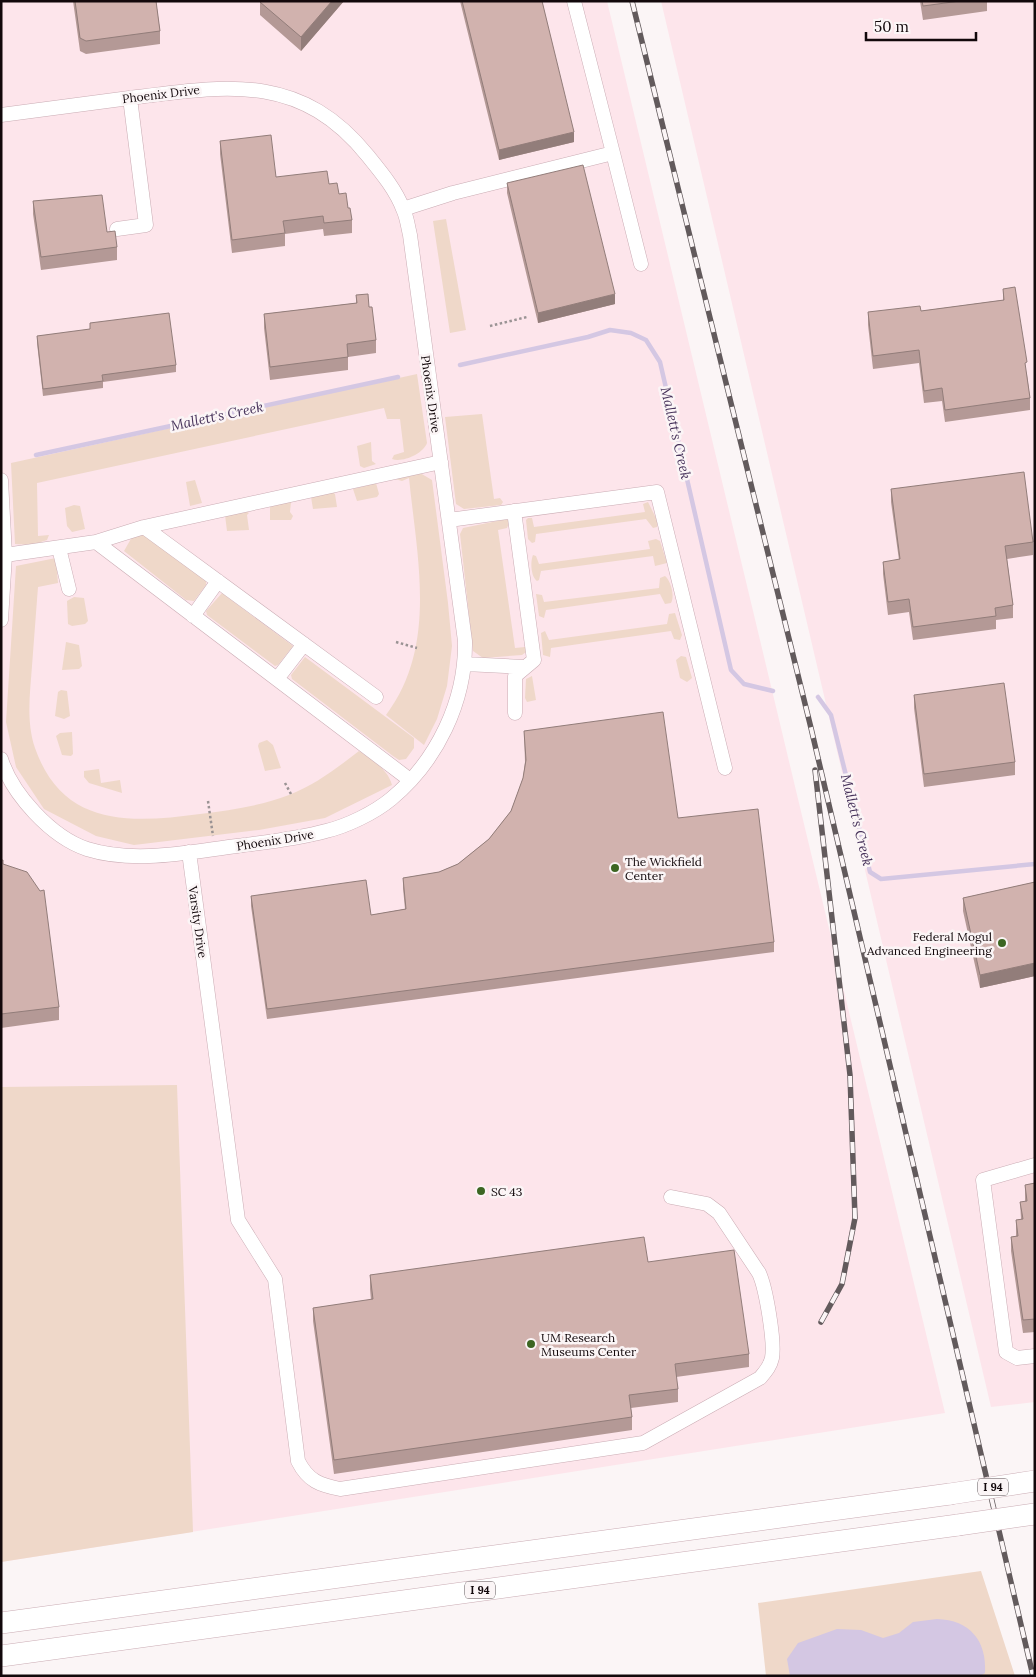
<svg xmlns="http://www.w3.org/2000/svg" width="1036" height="1677" viewBox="0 0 1036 1677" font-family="Lora,serif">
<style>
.built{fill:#fde5eb}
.green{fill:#efd8c9}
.water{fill:#d4c7e3}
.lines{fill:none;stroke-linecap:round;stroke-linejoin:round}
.stream{stroke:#d4c7e3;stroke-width:4.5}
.minor-casing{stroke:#caacb4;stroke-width:15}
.highway-casing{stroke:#caacb4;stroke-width:22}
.path{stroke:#9a9394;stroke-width:2.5;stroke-dasharray:2.5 2.5;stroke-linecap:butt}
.minor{stroke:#fff;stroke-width:14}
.highway{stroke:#fff;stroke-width:21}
.rail-casing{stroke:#625a5c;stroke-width:5.5}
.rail{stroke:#fbf5f6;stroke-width:4;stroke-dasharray:11;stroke-linecap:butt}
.highway-bridge-casing{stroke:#caacb4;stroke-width:22;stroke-linecap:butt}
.highway-bridge{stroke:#fff;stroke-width:21}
.wall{fill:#b49996}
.shaded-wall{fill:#927d7a}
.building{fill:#d1b2ae;stroke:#927d7a}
.poi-dot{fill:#3c6622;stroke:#fbf5f6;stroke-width:2}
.labels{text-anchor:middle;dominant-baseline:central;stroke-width:5;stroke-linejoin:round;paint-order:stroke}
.shield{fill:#fbf5f6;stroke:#584f52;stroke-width:1}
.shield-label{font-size:11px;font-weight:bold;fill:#12080b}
.street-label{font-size:12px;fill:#12080b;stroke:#fbf5f6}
.poi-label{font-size:12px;fill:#12080b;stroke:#fbf5f6;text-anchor:start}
.water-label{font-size:14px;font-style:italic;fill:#47335b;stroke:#fbf5f6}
</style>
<rect width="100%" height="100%" fill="#fbf5f6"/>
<path class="built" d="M1 1H607L945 1413 1 1562Z
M661 1H1035V1402L991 1407Z"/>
<path class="green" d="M446 219 466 330 450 333 433 221Z
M417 374 427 443C423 454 402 463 392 459L394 455 404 452 400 419H387L384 408 37 483 38 536 49 535 47 540 32 545 15 544 11 463Z
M482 414 494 499 500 498 503 502 501 505 464 509 456 504 445 417Z
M371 442 372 461 376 464 364 468 360 466 357 446Z
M420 473 432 480 448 603 452 646 447 686 437 719 424 745 386 715C438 646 417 558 409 478L402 481 395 479 397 477Z
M195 480 202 503 190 506 186 482Z
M376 483 379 494 377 497 357 501 353 489Z
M332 491 335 494 337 507 313 509 311 497Z
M291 502 290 512 293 516 291 520H270V505Z
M648 502 657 520V527L653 528 646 519 536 534 535 542 532 543 528 539 526 520 528 518H532L534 527 645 512 643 504Z
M74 505 80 506 85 529 72 532 67 526 65 508Z
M246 511 249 513 247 515 249 530 227 531 225 515Z
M507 519 510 521 507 528 498 530 515 648 525 647 526 652 522 655 483 658 473 651 460 534 463 528Z
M144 534 206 580V585L194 601 186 600 124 551 132 537Z
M656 539 660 541 667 563 655 566 653 556 541 571 539 580 537 581C531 577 530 562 533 555L536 556 539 564 650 549 648 541Z
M56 558 58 583 38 587C36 613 34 639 32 666 30 694 26 721 35 748 63 828 132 823 200 814 230 810 261 806 289 795 315 785 337 768 359 751 372 760 388 769 392 785L325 818 259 830 134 845 96 836 44 809 16 767 6 722 16 566Z
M665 576C671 581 675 596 671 603L665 604 660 594 546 610 544 618 539 616 536 594 542 595 544 602 659 588 660 578Z
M222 593 293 646 278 665 275 666 207 615 206 611Z
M74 597 84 598 88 621 85 624 72 626 68 624 67 601Z
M675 613 682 635 680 640 674 639 671 631 551 648 550 657 543 655 541 633 545 631 549 640 667 624 669 614Z
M66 642 79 645 82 666 79 669 62 670Z
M681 656 686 657 692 678 687 682 680 678 676 660Z
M305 657 414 738V748L406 759 399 760 393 756 292 679 291 675Z
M532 676 536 700 527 702 525 698 526 679Z
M61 690 67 691 70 716 64 719 55 716 58 692Z
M72 732 73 754 71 756 62 755 56 736 60 733Z
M267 740 273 745 281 768 265 771 258 746 259 743Z
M99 769 101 783 120 780 122 793 89 783 84 777V771Z
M177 1085 193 1532 1 1562V1087Z
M981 1571 1015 1676H766L758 1603Z"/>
<path class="water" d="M937 1619C970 1620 987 1641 985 1673L980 1676H790L787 1659 798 1643 837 1629 861 1630 883 1638 899 1633 913 1622Z"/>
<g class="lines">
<path class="stream" d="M460 365 588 337 610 330 631 333 646 340 660 362 731 670 744 684 773 691
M36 455 398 377
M818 697 831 715 870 872 881 879 1035 864"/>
<g class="minor-casing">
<path id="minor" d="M574 1 613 153
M1 115C46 109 91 103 137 97 230 85 302 74 368 156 381 172 396 190 403 209 407 217 408 227 410 235L465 641C466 701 437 761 391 799 374 813 347 826 326 831 297 839 267 842 237 846 189 852 135 864 87 849 51 837 12 794 1 759
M403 209 453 193 613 153 641 264
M117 229 146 225 130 98
M1 480 5 555 1 620
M514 511 534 660 515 676V713
M449 520 657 492 725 768
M96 542 144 527
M59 548 69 589
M5 555 96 542 410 780
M193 616 218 581
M465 664 525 667
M277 679 304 644
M376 697 144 527 441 462
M189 852 238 1220 275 1279 298 1461C308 1481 320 1485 340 1489L643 1443 760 1378C765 1372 770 1367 772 1358 775 1342 766 1288 759 1273L719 1213 707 1204 671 1197
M1035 1165 983 1180 1006 1352 1017 1358 1035 1356"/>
</g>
<g class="highway-casing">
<path id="highway" d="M1 1623 950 1494
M1 1656 958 1525"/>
</g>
<path class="path" d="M490 326 527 317
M396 642 417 648
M285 783 291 794
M208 801 213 836"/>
<use href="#minor" class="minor"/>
<use href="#highway" class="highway"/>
<g class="rail-casing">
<path id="rail" d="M632 1 811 728 1033 1676
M815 770 850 1075 855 1218 842 1284 821 1322"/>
</g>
<use href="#rail" class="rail"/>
<g class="highway-bridge-casing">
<path id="highway-bridge" d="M950 1494 1035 1481
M958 1525 1035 1514"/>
</g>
<use href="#highway-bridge" class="highway-bridge"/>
</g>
<path class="wall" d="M73 1H156L160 31V44L86 54 80 51Z
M344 1 301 51 260 15V2Z
M460 1H542L574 142 499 160Z
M920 1H987V11L923 20Z
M220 141 276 177 329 184 339 194 348 208 352 220V233L324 236 323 229 285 234V246L232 253 220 154Z
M507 183 615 304 538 323 507 193Z
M33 201 107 232 117 247V260L41 270 33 214Z
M1003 289 1027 375 1030 398V410L945 422 942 401 924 403 919 363 873 369 868 325V312L921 311 1003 300Z
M356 295 369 307 376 340V353L348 357V370L270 380 264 328V314L356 303Z
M90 323 176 365V372L103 382V388L43 396 37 343V336L90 330Z
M891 489 1033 542V555L1007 559 1013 605V618L996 620V629L913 640 909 612 888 615 883 574V562L899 560 891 502Z
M914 695 1015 762V775L924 787 914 708Z
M524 731 678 818 774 942V952L267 1019 251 906V896L371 915 405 909 403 888V878L439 872 458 864 489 839 511 811 523 778 525 762Z
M1 860 59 1007V1020L1 1028Z
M1035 882V976L980 988 963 911V898Z
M1035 1183V1332L1023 1333 1011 1251V1237L1016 1236V1220L1021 1219 1020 1202H1025V1185Z
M648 1262 749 1354V1367L676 1377 678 1389V1402L631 1408 632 1417V1430L334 1474 313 1321V1308L371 1300 370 1289V1275Z"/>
<path class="shaded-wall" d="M332 1H344L301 51V37Z
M574 132V142L499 160V150Z
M615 294V304L538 323V313Z
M1035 963V976L980 988V975Z"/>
<path class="building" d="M75 1H156L160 31 86 41 80 38Z
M261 1H332L301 37 260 2Z
M462 1H542L574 132 499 150Z
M922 1H960L923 6Z
M271 135 276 177 327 171 329 184 337 183 339 194 346 193 348 208H350L352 220 324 223 323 216 283 221 285 233 232 240 220 141Z
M583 165 615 294 538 313 507 183Z
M102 195 107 232 115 231 117 247 41 257 33 201Z
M1015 287 1027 362 1025 363 1030 398 945 410 942 388 924 391 919 350 873 356 868 312 920 306 921 311 1004 300 1003 289Z
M368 294 369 307H372L376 340 347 344 348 357 270 367 264 314 357 303 356 295Z
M169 313 176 365 102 375 103 381 43 389 37 336 90 329V323Z
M1024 472 1033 542 1005 546 1013 605 995 608 996 616 913 627 909 599 888 602 883 562 900 559 891 489Z
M1004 683 1015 762 924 774 914 695Z
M663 712 678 818 758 809 774 942 267 1009 251 896 366 880 371 915 406 909 403 878 439 872 458 864 489 839 511 811 523 778 526 760 524 731Z
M1 860H3V864L27 872 40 891 44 890 59 1007 1 1014Z
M1035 882V963L980 975 963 898Z
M1035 1183V1319L1023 1320 1011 1237 1018 1236 1016 1220 1023 1219 1020 1202 1027 1201 1025 1185Z
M644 1237 648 1262 734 1250 749 1354 675 1364 678 1389 629 1395 632 1417 334 1460 313 1308 373 1299 370 1275Z"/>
<g class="poi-dot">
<circle cx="615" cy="868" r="5"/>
<circle cx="1002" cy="943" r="5"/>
<circle cx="481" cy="1191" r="5"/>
<circle cx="531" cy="1344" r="5"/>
</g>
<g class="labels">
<g class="shield">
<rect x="978" y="1478.5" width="30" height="17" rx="4"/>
<rect x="465" y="1581.5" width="30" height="17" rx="4"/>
</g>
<g class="shield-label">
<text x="993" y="1487">I 94</text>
<text x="480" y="1590">I 94</text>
</g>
<g class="street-label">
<text transform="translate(161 94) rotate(-7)">Phoenix Drive</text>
<text transform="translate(431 394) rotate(82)">Phoenix Drive</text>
<text transform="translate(275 840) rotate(-9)">Phoenix Drive</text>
<text transform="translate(198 922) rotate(82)">Varsity Drive</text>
</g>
<g class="poi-label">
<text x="625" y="861">The Wickfield<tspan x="625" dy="14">Center</tspan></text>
<text x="992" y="936" text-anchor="end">Federal Mogul<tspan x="992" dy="14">Advanced Engineering</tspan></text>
<text x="491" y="1191">SC 43</text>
<text x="541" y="1337">UM Research<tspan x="541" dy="14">Museums Center</tspan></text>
</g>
<g class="water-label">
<text transform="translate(217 416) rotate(-12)">Mallett's Creek</text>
<text transform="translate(676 433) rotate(77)">Mallett's Creek</text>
<text transform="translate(857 820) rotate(76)">Mallett's Creek</text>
</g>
</g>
<rect width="1036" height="1677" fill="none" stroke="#12080b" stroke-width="5"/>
<path d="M866 32v8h110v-8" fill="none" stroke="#12080b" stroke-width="2.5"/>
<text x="874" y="32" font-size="15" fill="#12080b" stroke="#fbf5f6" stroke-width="4" paint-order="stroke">50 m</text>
</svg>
